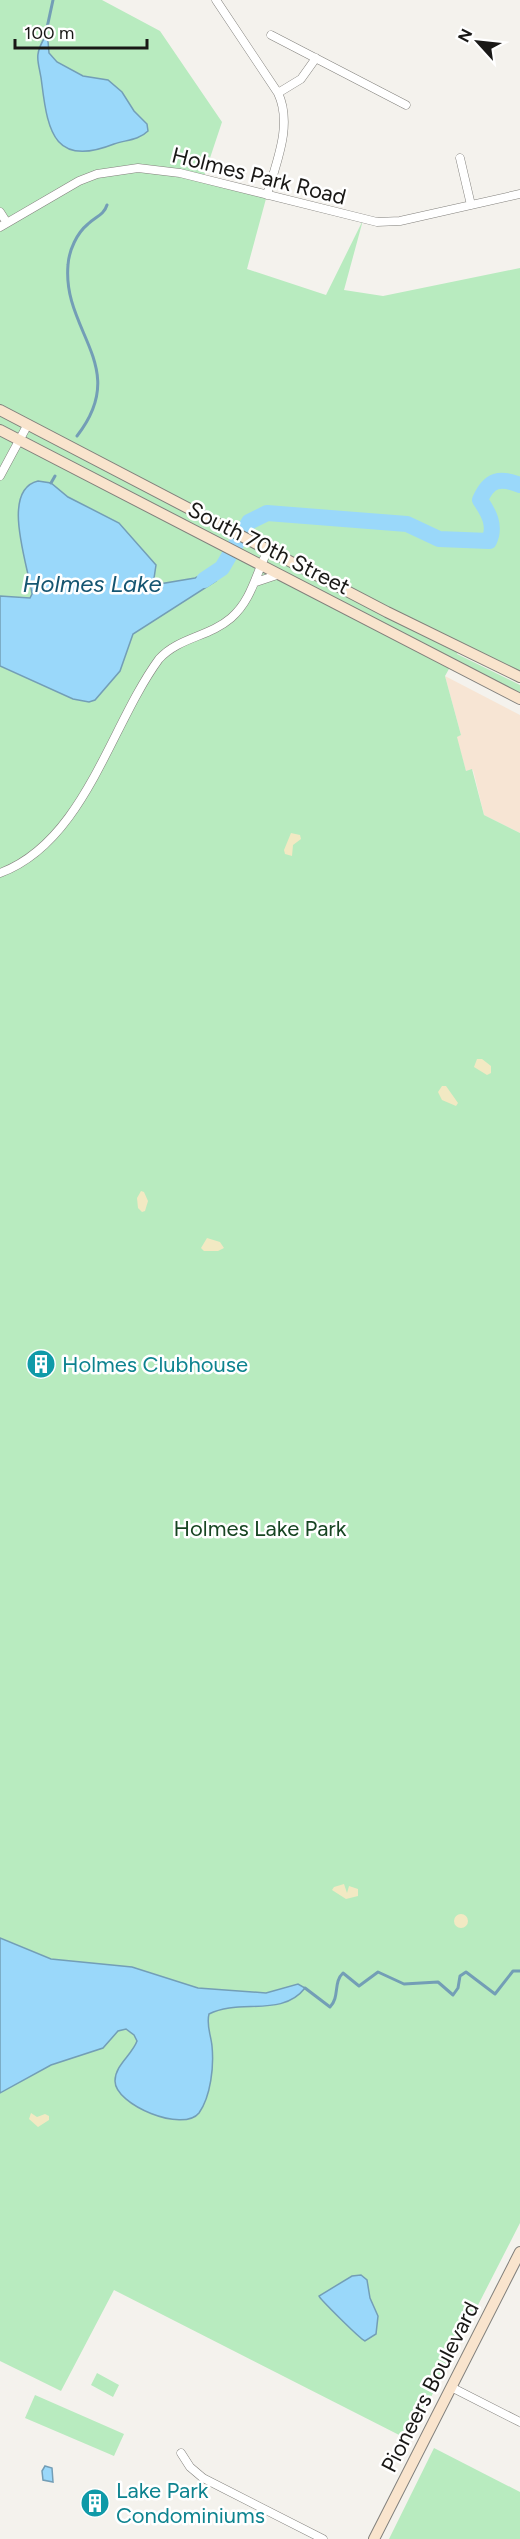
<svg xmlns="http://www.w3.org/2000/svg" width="520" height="2539" viewBox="0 0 520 2539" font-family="Figtree,sans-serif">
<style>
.industrial{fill:#f7e5d4}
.green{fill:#b8ebbf}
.sand{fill:#f2e9c3}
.water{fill:#9ad8fa;stroke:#739eb6;stroke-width:1.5}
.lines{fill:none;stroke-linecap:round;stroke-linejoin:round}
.stream{stroke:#739eb6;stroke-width:3}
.river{stroke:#9ad8fa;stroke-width:16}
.minor-casing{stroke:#82807c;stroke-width:9}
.secondary-casing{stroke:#82807c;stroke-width:12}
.minor{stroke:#fff;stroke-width:8}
.secondary{stroke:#f9e4cd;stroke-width:10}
.labels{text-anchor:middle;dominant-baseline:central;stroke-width:5;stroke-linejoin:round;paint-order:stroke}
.street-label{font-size:22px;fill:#191816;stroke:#fff}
.culture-label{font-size:22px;fill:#0d838f;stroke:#fff;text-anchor:start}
.park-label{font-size:22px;fill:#174522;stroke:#fff}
.water-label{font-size:24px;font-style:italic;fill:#155571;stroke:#fff}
</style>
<rect width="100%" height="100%" fill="#f4f2ed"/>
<path class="industrial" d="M445 676 520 715V833L484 815 473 770 466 771 456 736 461 735Z"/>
<path class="green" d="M0 0H102L160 31 222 122 203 179 267 195 247 269 326 295 363 220 344 290 383 296 520 268V677L460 648 457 654 520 685V694L454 660 445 676 461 735 457 737 466 771 472 769 484 815 520 833V2223L409 2440 114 2290 61 2391 0 2361V227L7 223 0 212Z
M97 2373 119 2385 113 2397 91 2385Z
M35 2395 124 2434 114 2456 25 2418Z
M434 2448 520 2492V2539H389Z"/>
<path class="sand" d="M291 833 300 835 301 839 293 845 292 856 285 854 284 850Z
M477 1059H482L491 1066V1073L487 1075 474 1067Z
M442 1086H446L458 1103 456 1106 442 1100 438 1092Z
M141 1191 144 1192 148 1201 145 1211 142 1212 138 1208 137 1198Z
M207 1238 220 1242 224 1248 218 1251H204L201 1248Z
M344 1884 347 1893 349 1886 358 1889V1896L346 1899 332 1890 334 1887Z
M454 1921a7 7 0 1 1 14 0a7 7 0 1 1-14 0Z
M31 2113 37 2117 45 2114 49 2116V2120L38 2127 29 2119Z"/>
<path class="water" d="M45 37 48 41 49 53 57 62 83 76 108 80 122 92 134 111 147 124 148 131C139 140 126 140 114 144 56 167 48 134 42 85 40 63 32 58 45 37Z
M38 481 51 483 68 497 119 523 156 565 153 585 195 578 216 568H222L216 581 133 634 120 671 95 700 89 702 73 699 0 666V596L30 598 32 594C28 565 0 490 38 481Z
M0 1938 51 1959 132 1967 198 1988 266 1993 298 1984 305 1988C282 2018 239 1998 209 2014 206 2025 211 2035 212 2046 214 2066 211 2096 199 2113 183 2133 115 2105 115 2081 115 2065 132 2055 137 2041L134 2035 126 2029 118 2031 103 2048 51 2065 0 2093Z
M361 2275 367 2280 370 2298 378 2316 376 2334 365 2341C359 2338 320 2299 319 2296L352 2276Z
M45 2466 52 2468 53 2482 43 2480 42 2471Z"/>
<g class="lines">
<path class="stream" d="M45 37 53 0
M77 436C131 367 62 332 68 265 69 250 77 233 88 224 95 217 104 215 107 205
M51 483 55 476
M305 1988 330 2007C340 1997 333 1982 343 1973L359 1986 378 1972 404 1984 438 1982 453 1995 458 1988 460 1976 466 1972 495 1994 513 1971H520"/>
<path class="river" d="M204 580 222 568 249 522 267 513 407 524 439 539 489 541C496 526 489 513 480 500 489 479 500 477 520 485"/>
<g class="minor-casing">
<path id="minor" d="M216 0 278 93C293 125 276 163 267 195
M271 35 406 105
M278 93 301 79 316 58
M460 158 471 205
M0 212 7 223
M0 227 79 181 97 174 138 168 180 173 377 222 400 221 520 194
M0 476 28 424
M256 582 277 575
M0 873C84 842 110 726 159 659 179 637 209 637 231 618 252 600 256 573 268 550
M451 2387 520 2422
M181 2453 190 2467 203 2478 323 2539"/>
</g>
<g class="secondary-casing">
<path id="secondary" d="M0 410 387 612 520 677
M0 430 520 699
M374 2539 520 2252"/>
</g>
<use href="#minor" class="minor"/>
<use href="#secondary" class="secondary"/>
</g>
<defs>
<g id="building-disc" transform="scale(1.5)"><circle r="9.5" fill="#0f9aa8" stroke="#fff"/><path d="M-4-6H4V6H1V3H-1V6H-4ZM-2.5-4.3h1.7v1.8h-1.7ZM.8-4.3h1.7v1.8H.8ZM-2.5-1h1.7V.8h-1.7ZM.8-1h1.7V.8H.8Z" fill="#fff"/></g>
</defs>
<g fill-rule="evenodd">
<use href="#building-disc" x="41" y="1364"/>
<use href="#building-disc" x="95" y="2503"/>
</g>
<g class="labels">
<g class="street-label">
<text transform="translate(259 176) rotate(14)">Holmes Park Road</text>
<text transform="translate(269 548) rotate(27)">South 70th Street</text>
<text transform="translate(430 2387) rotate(-63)">Pioneers Boulevard</text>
</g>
<g class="culture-label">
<text x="62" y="1364">Holmes Clubhouse</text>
<text x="116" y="2490">Lake Park<tspan x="116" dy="25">Condominiums</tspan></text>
</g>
<g class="park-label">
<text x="260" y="1528">Holmes Lake Park</text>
</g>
<g class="water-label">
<text x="92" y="583">Holmes Lake</text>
</g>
</g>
<g transform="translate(478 42) rotate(297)" stroke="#ffffff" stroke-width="4.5" paint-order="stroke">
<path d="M0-4.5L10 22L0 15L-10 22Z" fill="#191816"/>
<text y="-9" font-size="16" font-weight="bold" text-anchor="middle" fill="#191816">N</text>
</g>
<path d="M15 39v9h132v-9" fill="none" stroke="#191816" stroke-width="3"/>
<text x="24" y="39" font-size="18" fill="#191816" stroke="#ffffff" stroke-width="4.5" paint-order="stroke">100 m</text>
</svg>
